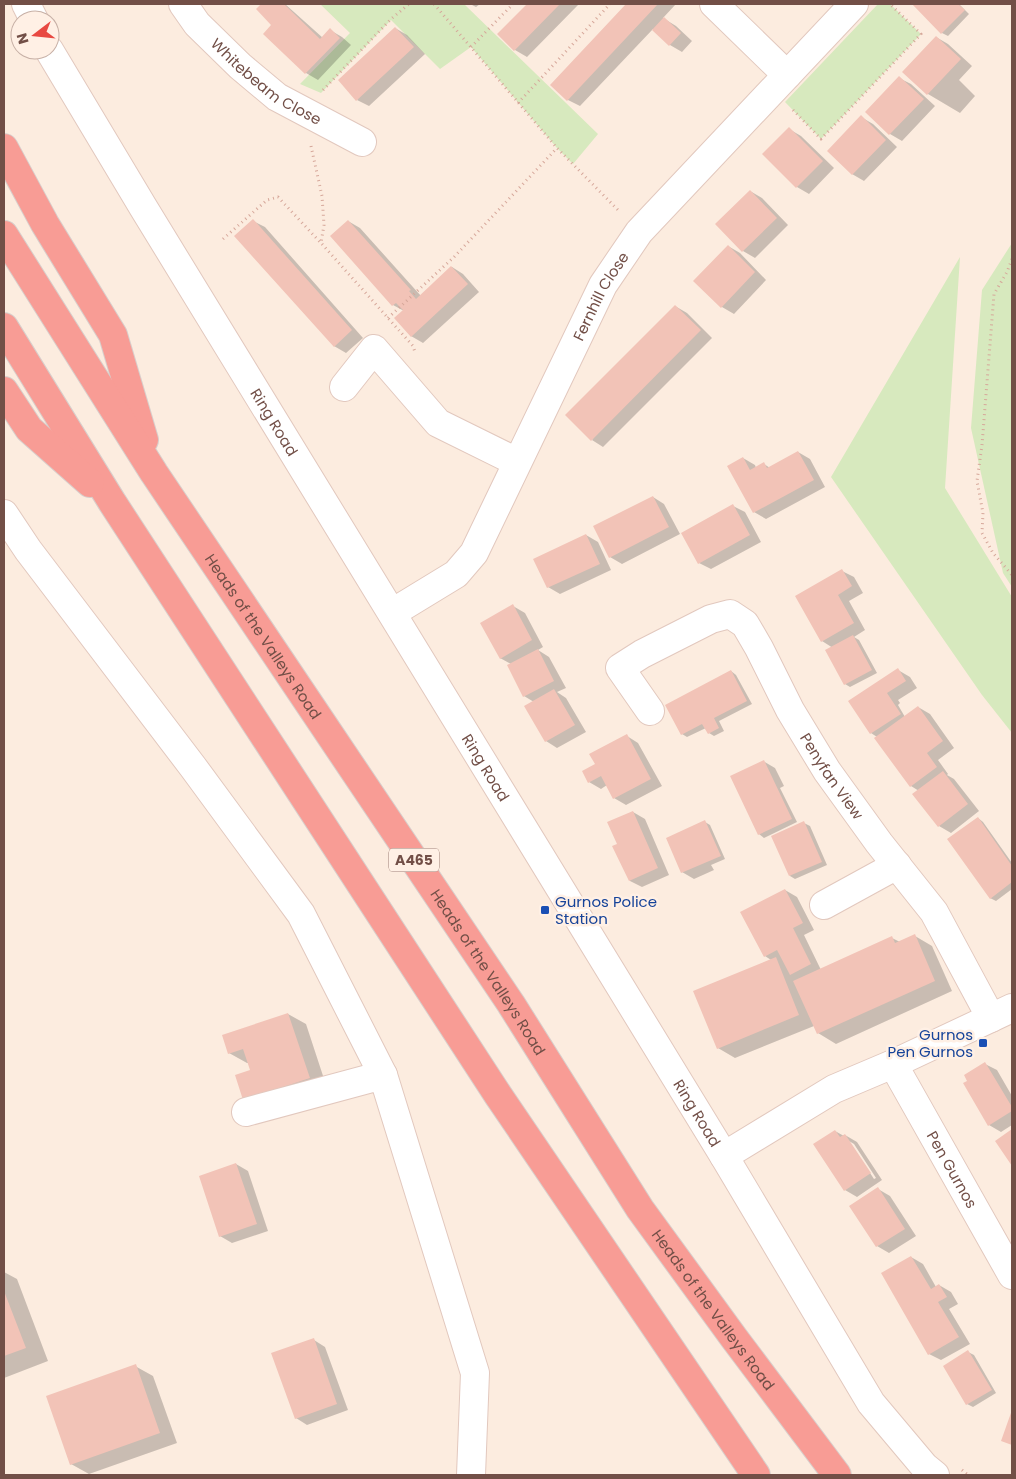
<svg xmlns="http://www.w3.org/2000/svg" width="1016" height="1479" viewBox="0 0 1016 1479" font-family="Poppins,sans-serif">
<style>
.green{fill:#d7e9be}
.shadow{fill:#0003;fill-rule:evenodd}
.building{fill:#f2c3b7}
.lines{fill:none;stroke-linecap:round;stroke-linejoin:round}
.minor-casing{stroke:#e2c8be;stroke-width:30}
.highway-casing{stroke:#d8cecb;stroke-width:30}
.path{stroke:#d6a79a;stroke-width:3;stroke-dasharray:1 4;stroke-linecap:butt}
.minor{stroke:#fff;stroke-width:28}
.highway{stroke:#f89c95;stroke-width:28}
.transit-dot{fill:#1a4fb4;stroke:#fff0e5;stroke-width:2}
.labels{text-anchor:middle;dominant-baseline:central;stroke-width:5;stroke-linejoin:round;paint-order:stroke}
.shield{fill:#fff0e5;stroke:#9c7f76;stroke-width:1}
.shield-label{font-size:14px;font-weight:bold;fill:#724f47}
.street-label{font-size:15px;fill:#724f47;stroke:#fff0e5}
.transit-label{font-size:15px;fill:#164399;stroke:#fff0e5;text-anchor:start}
</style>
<rect width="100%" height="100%" fill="#fcecdf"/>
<path class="green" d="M320 4H464L598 134 573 164 557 148 471 47 440 69 391 20 321 93 300 84 350 33Z
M878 4H890L921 34 821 139 785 102Z
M1012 243V587L1003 573 971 428 982 290Z
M960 257 945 488 1012 597V733L982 695 831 477Z"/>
<path class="shadow" d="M263 4H285L323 38 330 30 342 37 351 45 318 80 306 73 264 34 274 23 257 9Z
M470 4H480L476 7Z
M529 4H579L527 57 515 50 499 34Z
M627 4H676L663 18 676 26 692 41 682 52 670 45 653 29 580 106 568 100 552 84Z
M914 4H959L969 14 948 36 942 33Z
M395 28 407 35 425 54 369 106 357 100Z
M936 37 948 44 972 66 959 80 975 96 960 113 928 94 904 72Z
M899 78 911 84 935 106 902 141 890 134 866 112Z
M861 117 873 124 897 147 864 181 852 174Z
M789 129 801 136 834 168 809 194 797 187Z
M750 191 762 198 788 225 755 258 743 251Z
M253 221 265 227 363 338 346 353 334 346Z
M348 221 360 228 421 296 452 267 463 274 479 292 423 343 411 336 404 311 393 305 331 236Z
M728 246 740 253 766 280 734 314 722 307Z
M675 306 687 313 712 338 603 447 592 440Z
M798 452 810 459 825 487 766 519 754 512 743 458 755 465 756 468 764 464 770 468Z
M653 497 664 504 680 534 622 564 610 557Z
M733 506 745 512 761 542 711 569 699 563Z
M586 535 598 542 611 570 560 594 548 587Z
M842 571 854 577 863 593 849 601 865 630 854 637 859 640 877 673 850 687 845 684 833 648 822 641 797 597Z
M513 606 525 613 543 647 538 650 549 657 566 688 557 692 566 698 586 732 557 748 546 741 534 702 524 696 509 665 511 664 500 658Z
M898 670 910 677 917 688 898 700 900 703 898 705 905 717 918 707 930 714 954 748 938 760 948 774 947 775 954 779 979 811 951 833 939 826 919 791 911 786 877 737 871 733 850 702Z
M731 671 736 675 752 704 719 721 724 731 714 736 709 733 706 728 687 737 682 734Z
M627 736 638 743 662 786 626 805 614 798 607 785 601 789 589 782 596 765Z
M763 761 775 768 784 786 780 788 797 822 764 838 759 834Z
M633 812 645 819 669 875 642 887 630 881 618 845Z
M978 818 983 822 1012 863V889L996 901 990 898Z
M705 822 710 825 725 859 711 865 714 870 694 879 682 872 667 839Z
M804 823 810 826 827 865 795 879 790 876Z
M785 890 797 897 814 930 804 935 821 970 892 938 900 942 915 936 932 946 952 991 836 1044 818 1033 814 1026 735 1058 718 1048 771 960 765 956Z
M288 1014 306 1024 327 1088 262 1109 249 1063H247L229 1053Z
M985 1064 997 1070 1012 1096V1125L1001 1132 989 1125Z
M835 1131 844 1136 845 1135 857 1142 882 1180 857 1197 845 1190ZM849 1141 854 1144 876 1178 874 1179Z
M236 1164 248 1171 268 1231 232 1243 220 1236Z
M878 1189 890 1196 916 1236 889 1253 877 1246 851 1206Z
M911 1257 923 1264 936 1287 939 1285 951 1292 958 1304 949 1309 970 1344 941 1360 929 1354Z
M4 1272 17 1279 48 1361 4 1378Z
M314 1340 325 1347 348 1410 307 1425 296 1418Z
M968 1352 974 1355 996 1393 973 1407 967 1404Z
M135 1366 153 1376 177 1443 89 1474 71 1464Z"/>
<path class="building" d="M261 4H284L320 39 330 28 340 38 305 74 263 34 271 25 256 9Z
M527 4H560L514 51 497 34Z
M626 4H658L567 101 550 85Z
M912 4H958L965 10 941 34Z
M664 17 681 33 669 46 652 30Z
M395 27 414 47 356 101 338 80Z
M936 36 961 59 927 95 902 72Z
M899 76 924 99 889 135 865 112Z
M861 115 886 140 852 175 827 151Z
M789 127 823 161 796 188 762 154Z
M750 190 777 218 742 252 715 224Z
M253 219 352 330 334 347 234 236Z
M348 220 411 290 409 291 416 299 451 266 468 284 411 337 394 318 403 310 396 303 392 306 330 236Z
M728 245 755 272 721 308 693 281Z
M675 305 701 330 591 441 565 415Z
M798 451 814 480 753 513 727 466 743 457 750 470 764 462 767 468Z
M653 496 669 527 609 558 593 526Z
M733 504 750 535 698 564 681 533Z
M586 534 600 564 547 588 533 559Z
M842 569 852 586 838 595 854 623 821 642 795 596Z
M513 604 532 640 500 659 480 623Z
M853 635 872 670 844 685 825 650Z
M538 649 554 681 523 697 507 665Z
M898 668 906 681 887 693 901 714 870 734 848 701Z
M731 670 747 701 714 718 719 728 708 734 702 724 681 735 665 705Z
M554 689 575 725 545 742 524 706Z
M918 706 943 741 927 753 937 767 910 787 874 738Z
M627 734 651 779 613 799 601 776 588 783 582 771 595 764 589 754Z
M764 760 792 819 758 835 730 776Z
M943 771 968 804 938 827 912 794Z
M633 811 658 868 629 881 612 846 617 844 607 822Z
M978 817 1012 866V882L990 899 947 839Z
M705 820 721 856 681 873 666 838Z
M804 821 822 862 789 876 771 836Z
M785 889 803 923 793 928 811 964 790 975 777 950 764 957 740 912Z
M915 934 935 981 817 1034 793 981 892 936 895 943Z
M776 957 799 1015 717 1049 693 991Z
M288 1013 310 1078 243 1100 235 1075 250 1070 243 1049 228 1054 222 1035Z
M985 1062 1012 1107V1111L988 1126 963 1083 967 1081 964 1075Z
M1012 1129V1166L995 1141Z
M835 1130 840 1137 845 1134 871 1173 844 1191 813 1144Z
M236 1163 257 1224 219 1237 199 1176Z
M878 1187 905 1229 876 1247 849 1206Z
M911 1256 931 1289 939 1284 947 1297 938 1302 959 1337 928 1355 881 1273Z
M4 1291 26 1348 4 1356Z
M314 1338 337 1404 295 1419 271 1353Z
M968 1350 992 1390 966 1405 943 1366Z
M136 1364 160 1433 70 1465 46 1396Z
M1012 1410V1445L1001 1441Z"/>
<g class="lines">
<g class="minor-casing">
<g id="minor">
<path d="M26 4 34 20"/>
<path id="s1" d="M183 4 197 24 240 66 277 97 362 142"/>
<path d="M714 4 787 75"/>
<path id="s2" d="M49 50 143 207 724 1156 871 1403 924 1466 935 1475"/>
<path d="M344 387 374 349 438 423 517 462"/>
<path d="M4 514 28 550 193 767 301 914 383 1075"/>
<path id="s3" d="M392 613 456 574 474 553 603 285 639 232 854 4"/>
<path id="s4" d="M650 711 620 668 642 654 711 619 730 614 745 624 759 648 790 710 827 771 879 843 934 912 991 1018"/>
<path d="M824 905 897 865"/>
<path id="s5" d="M893 1064 1012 1275"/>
<path d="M246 1112 383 1075 475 1373 471 1475"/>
<path d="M724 1156 834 1089 893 1064 1012 1008"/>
</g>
</g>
<g class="highway-casing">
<g id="highway">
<path d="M4 148 45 224 113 335 144 440"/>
<path id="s6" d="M4 235 154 473 511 1004 640 1209 734 1338 837 1475"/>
<path d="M4 327 112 502 498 1095 756 1475"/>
<path d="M4 391 29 429 90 483"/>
</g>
</g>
<path class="path" d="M434 4 557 148 620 212
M471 47 513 4
M323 90 391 19 409 4
M518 103 610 4
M793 110 821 139 921 34 890 4
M311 146 322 196 324 225 321 243 413 346 415 352
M223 239 267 200 278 197 320 242
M1012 259 1007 272 994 294 982 445 977 481 983 513 982 533 993 553 1012 575
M388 318 454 257 557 148
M962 1470 968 1475"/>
<use href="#minor" class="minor"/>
<use href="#highway" class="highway"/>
</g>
<g class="transit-dot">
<rect x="540" y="905" width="10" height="10" rx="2.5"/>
<rect x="978" y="1038" width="10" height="10" rx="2.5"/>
</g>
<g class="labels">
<rect class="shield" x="389" y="848.5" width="50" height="23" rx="4"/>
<g class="shield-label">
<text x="414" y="860">A465</text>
</g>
<g class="street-label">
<text stroke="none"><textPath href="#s1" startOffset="115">Whitebeam Close</textPath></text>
<text stroke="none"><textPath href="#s3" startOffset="389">Fernhill Close</textPath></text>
<text stroke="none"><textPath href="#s2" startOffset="435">Ring Road</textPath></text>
<text stroke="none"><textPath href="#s6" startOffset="478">Heads of the Valleys Road</textPath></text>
<text stroke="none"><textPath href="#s2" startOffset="840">Ring Road</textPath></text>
<text stroke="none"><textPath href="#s4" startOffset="369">Penyfan View</textPath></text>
<text stroke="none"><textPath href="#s6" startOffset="882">Heads of the Valleys Road</textPath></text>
<text stroke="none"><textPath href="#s2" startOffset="1245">Ring Road</textPath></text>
<text stroke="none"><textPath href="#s5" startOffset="121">Pen Gurnos</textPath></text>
<text stroke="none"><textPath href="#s6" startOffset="1288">Heads of the Valleys Road</textPath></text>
</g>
<g class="transit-label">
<text x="555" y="901">Gurnos Police<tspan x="555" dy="17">Station</tspan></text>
<text x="973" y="1034" text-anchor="end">Gurnos<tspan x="973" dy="17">Pen Gurnos</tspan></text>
</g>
</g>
<rect width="1016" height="1479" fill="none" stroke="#724f47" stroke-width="10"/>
<g transform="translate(35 35) rotate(254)"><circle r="24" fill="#fff0e5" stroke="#c7b0a6"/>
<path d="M0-4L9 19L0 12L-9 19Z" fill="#e84942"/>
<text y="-8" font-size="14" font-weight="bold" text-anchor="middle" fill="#724f47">N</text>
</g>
</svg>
